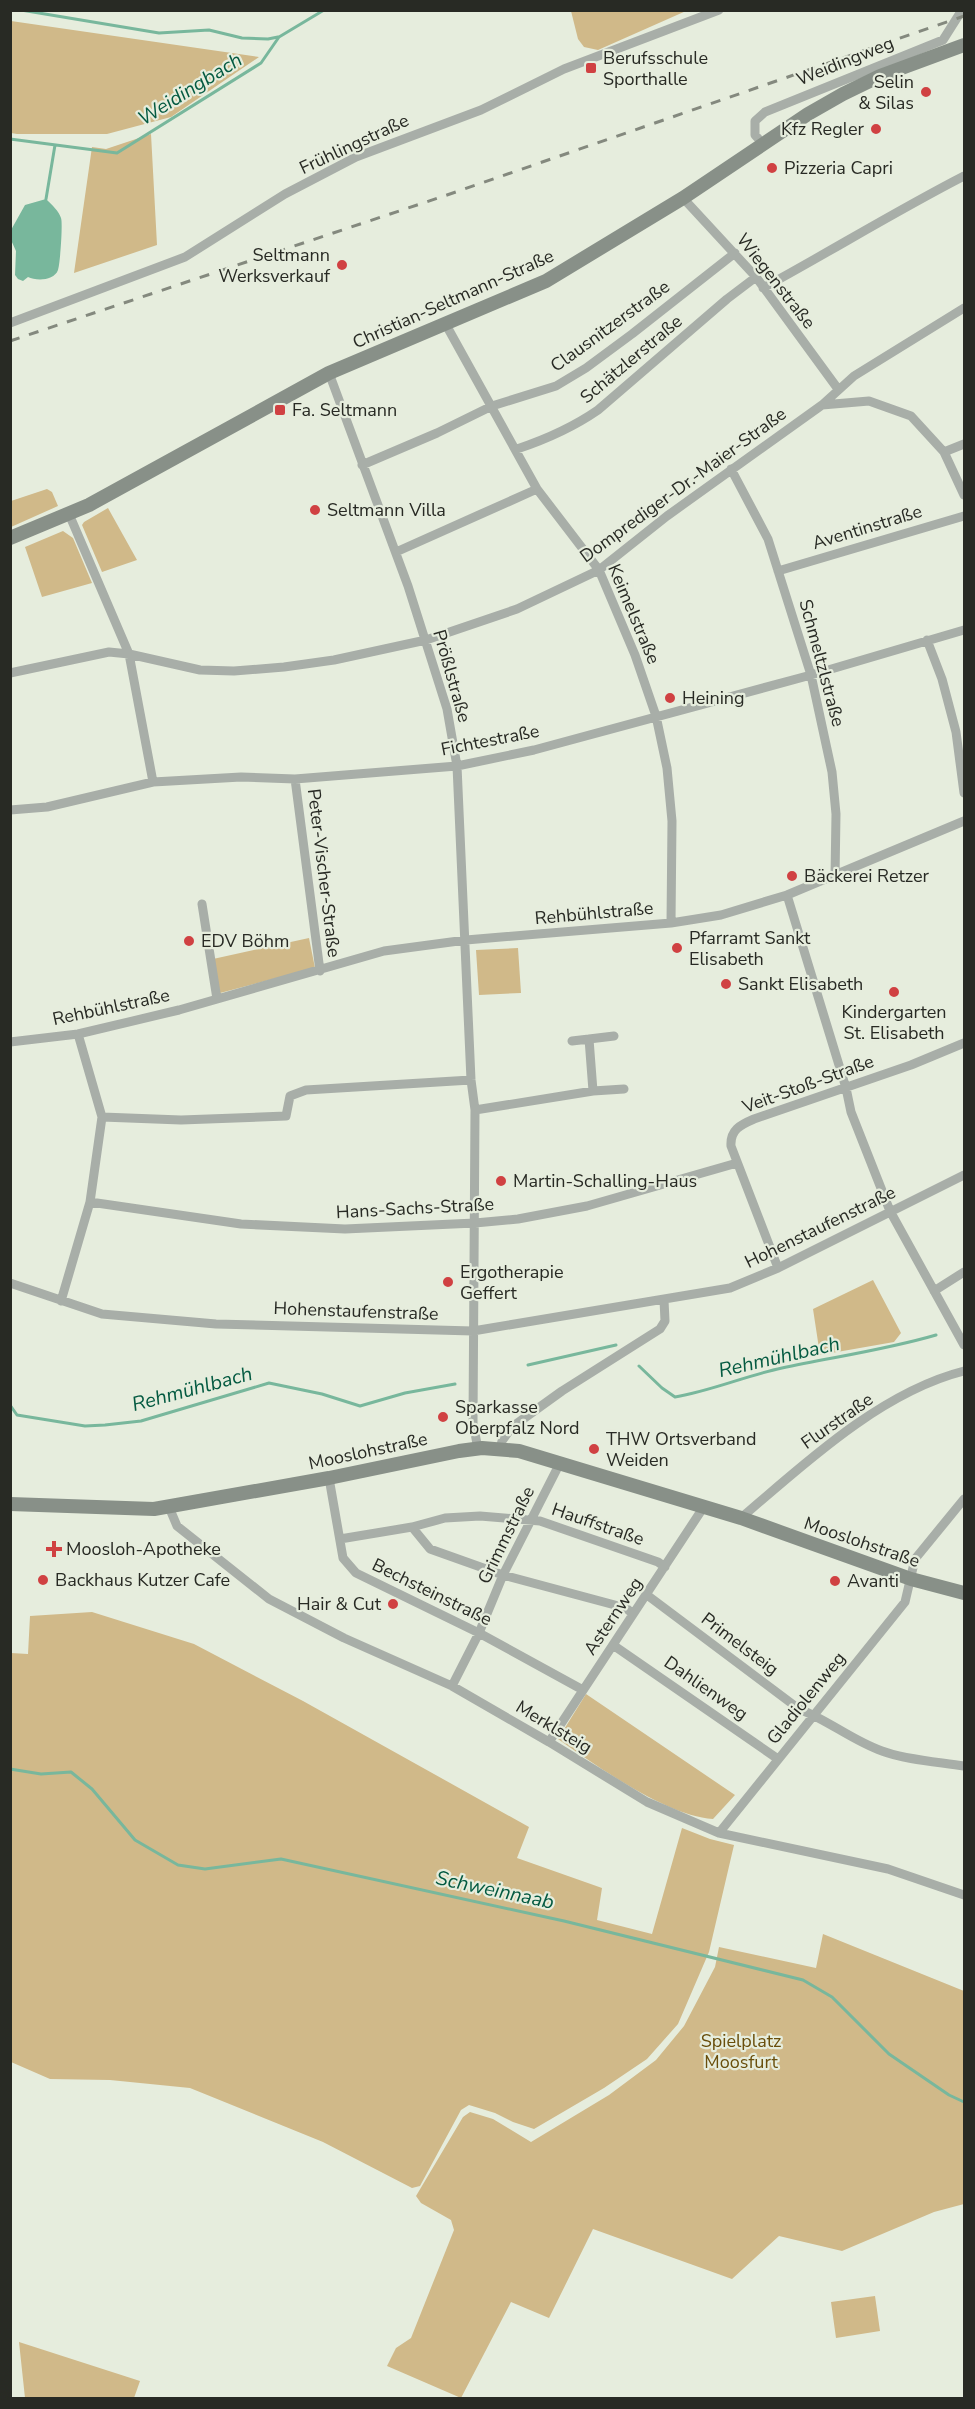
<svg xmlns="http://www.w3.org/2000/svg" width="975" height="2409" viewBox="0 0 975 2409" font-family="'Nunito Sans',sans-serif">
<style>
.green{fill:#d0b989}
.water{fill:#78b79c}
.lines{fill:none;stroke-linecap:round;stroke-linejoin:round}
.stream{stroke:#78b79c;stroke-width:3}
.street{stroke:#a8aea8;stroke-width:9}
.secondary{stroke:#889088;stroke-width:14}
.rail{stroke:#84897e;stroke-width:3;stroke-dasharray:10 10;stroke-linecap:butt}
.poi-dot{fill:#d04142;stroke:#e6eddd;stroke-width:2}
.labels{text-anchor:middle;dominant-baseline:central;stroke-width:4.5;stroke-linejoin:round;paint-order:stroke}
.poi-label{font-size:18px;fill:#282a24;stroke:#e6eddd;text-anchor:start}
.street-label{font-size:18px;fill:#282a24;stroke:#e6eddd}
.park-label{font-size:18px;fill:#694e0b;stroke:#e6eddd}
.water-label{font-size:20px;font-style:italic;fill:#045a41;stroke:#e6eddd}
</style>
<rect width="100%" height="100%" fill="#e6eddd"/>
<path class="green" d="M571 11V10L686 11 598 50 584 47 578 39Z
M11 21 259 57 171 117 107 134H17L11 133Z
M151 134 157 245 74 273 92 147 106 149Z
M47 489 52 492 58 506 11 527V501Z
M108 508 137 560 102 572 82 525 84 522Z
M63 531 73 538 92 583 42 597 25 547Z
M309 938 315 968 220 993 213 959Z
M518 948 521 993 479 995 476 950Z
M873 1280 901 1333 894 1342 820 1355 813 1309Z
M92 1612 194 1644 303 1701 529 1827 517 1858 602 1888 597 1920 652 1934 682 1828 710 1839 734 1845 709 1952 678 2024 647 2059 604 2088 534 2129 513 2122 495 2113 469 2105 461 2110 420 2186 412 2188 323 2142 190 2088 110 2080 50 2079 11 2062V1653L28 1654 30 1616Z
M586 1694 735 1795 713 1819C666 1816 597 1766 558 1739Z
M823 1934 964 1991V2204L934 2212 842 2251 779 2236 732 2279 593 2229 549 2318 511 2302 461 2398 387 2366 396 2348 411 2338 454 2230 451 2220 421 2203 416 2196 463 2117 470 2112 493 2119 531 2142 609 2095 656 2060 684 2026 715 1967 719 1947 816 1968Z
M875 2296 880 2331 836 2338 831 2302Z
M19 2342 140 2381 134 2398H25Z"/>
<path class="water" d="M46 199C52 205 59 211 61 218 63 223 60 265 58 270 54 281 36 281 28 277L23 281 18 279 15 275 16 251 11 240V230L25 205Z"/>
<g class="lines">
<path class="stream" d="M21 10 159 33 209 30 242 38 268 39 278 37
M10 139 117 153 261 63 279 37 324 10
M46 199 55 145
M528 1365 616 1345
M639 1366 662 1388 675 1397C711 1391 745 1376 782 1368 833 1357 885 1350 936 1335
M10 1405 17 1415 85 1426 105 1425 141 1421 269 1383 322 1394 360 1406 405 1393 455 1384
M10 1769 41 1774 71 1772 92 1789 135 1840 178 1865 205 1869 281 1859 564 1921 803 1980 832 1997 889 2054 949 2095 964 2102"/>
<path class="street" d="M764 145 755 135V121L765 112 943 40 962 10
M683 198 756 277 838 389
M763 288C831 251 896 211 964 176
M10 323 185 257 285 194 356 157 481 110 564 69 719 10
M445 323 537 489 599 570 635 655 656 716 667 768 672 821 671 923
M329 373 408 586 447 709 457 766 471 1080 475 1110 473 1423 478 1449
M822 405 869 401 911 416 944 452 964 495
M517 449C547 439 572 428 598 410L727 299 756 277
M944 452 964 444
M362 465 437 433 492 406 556 386 586 368 632 334 735 253
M731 469 768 539 811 675 832 772 836 814 835 877
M69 514 129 654 153 782
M396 552 537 489
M778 571 964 516
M927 640 942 679 956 732 964 793
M10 673 109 652 129 654 200 670 234 671 284 667 334 660 426 640 517 609 599 570 667 516 822 405 854 376 964 308
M295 779 320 971
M10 810 47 807 153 782 241 777 295 779 457 766 534 750 811 675 964 630
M787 895 846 1088 851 1112 890 1211 964 1345
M202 904 217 999
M572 1041 589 1039
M10 1042 78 1034 179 1010 384 951 466 940 671 923 721 915 787 895 964 821
M593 1091 624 1089
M475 1110 593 1091 589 1039 614 1036
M102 1117 181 1120 286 1116 290 1096 306 1090 471 1080
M90 1202 241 1224 345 1229 475 1223 518 1219 587 1206 737 1163
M778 1268 731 1146C730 1130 740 1125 754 1119L911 1065 964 1043
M10 1283 102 1314 216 1324 473 1331 730 1288 778 1268 964 1175
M934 1291 964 1272
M61 1301 90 1202 102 1117 78 1034
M500 1450 502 1441 512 1427 562 1391 660 1329 665 1321 664 1300
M329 1478 343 1558 356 1573 479 1633 583 1690
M169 1507 177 1526 269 1599 344 1638 452 1686 549 1742 647 1802 719 1833 888 1869 964 1895
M741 1518C805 1463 881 1392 964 1371
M412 1527 430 1549 503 1575 626 1608 633 1614
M340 1539 412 1527 445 1518 480 1516 540 1521 658 1562 665 1567
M647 1595 799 1709C828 1720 853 1741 882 1751 906 1760 939 1762 964 1766
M613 1645 778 1759
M452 1686 479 1633 503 1575 560 1463
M549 1742 703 1508
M719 1833 905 1602 915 1559 964 1499"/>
<path class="secondary" d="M10 538 89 505 329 373 546 281 683 198 808 114 843 94 880 76 964 45
M10 1504 154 1509 329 1478 459 1451 482 1448 519 1451 741 1518 911 1579 964 1593"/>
<path class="rail" d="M10 341 447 195 964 16"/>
</g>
<g class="poi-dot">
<rect x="585" y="62" width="12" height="12" rx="3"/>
<circle cx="926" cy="92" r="6"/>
<circle cx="876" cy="129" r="6"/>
<circle cx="772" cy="168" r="6"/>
<circle cx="342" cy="265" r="6"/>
<rect x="274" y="404" width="12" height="12" rx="3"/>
<circle cx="315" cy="510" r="6"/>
<circle cx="670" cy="698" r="6"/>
<circle cx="792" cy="876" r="6"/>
<circle cx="189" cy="941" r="6"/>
<circle cx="677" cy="948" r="6"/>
<circle cx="726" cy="984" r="6"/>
<circle cx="894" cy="992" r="6"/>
<circle cx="501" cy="1181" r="6"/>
<circle cx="448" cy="1282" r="6"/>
<circle cx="443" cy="1417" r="6"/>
<circle cx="594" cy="1449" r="6"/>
<path d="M51 1540h6v6h6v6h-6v6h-6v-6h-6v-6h6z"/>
<circle cx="43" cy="1580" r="6"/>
<circle cx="835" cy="1581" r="6"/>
<circle cx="393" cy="1604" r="6"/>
</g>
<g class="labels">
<g class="poi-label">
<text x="603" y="58">Berufsschule<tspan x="603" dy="21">Sporthalle</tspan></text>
<text x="914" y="82" text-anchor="end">Selin<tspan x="914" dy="21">&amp; Silas</tspan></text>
<text x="864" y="129" text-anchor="end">Kfz Regler</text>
<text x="784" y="168">Pizzeria Capri</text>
<text x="330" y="255" text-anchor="end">Seltmann<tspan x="330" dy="21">Werksverkauf</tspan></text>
<text x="292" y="410">Fa. Seltmann</text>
<text x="327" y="510">Seltmann Villa</text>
<text x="682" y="698">Heining</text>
<text x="804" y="876">Bäckerei Retzer</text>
<text x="689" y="938">Pfarramt Sankt<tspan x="689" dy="21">Elisabeth</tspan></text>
<text x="201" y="941">EDV Böhm</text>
<text x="738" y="984">Sankt Elisabeth</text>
<text x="894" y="1012" text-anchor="middle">Kindergarten<tspan x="894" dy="21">St. Elisabeth</tspan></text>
<text x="513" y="1181">Martin-Schalling-Haus</text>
<text x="460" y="1272">Ergotherapie<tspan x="460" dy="21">Geffert</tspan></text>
<text x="455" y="1407">Sparkasse<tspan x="455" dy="21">Oberpfalz Nord</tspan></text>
<text x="606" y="1439">THW Ortsverband<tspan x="606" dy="21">Weiden</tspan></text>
<text x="66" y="1549">Moosloh-Apotheke</text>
<text x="55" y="1580">Backhaus Kutzer Cafe</text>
<text x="847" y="1581">Avanti</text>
<text x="381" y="1604" text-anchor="end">Hair &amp; Cut</text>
</g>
<g class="street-label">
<text transform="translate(845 61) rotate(-22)">Weidingweg</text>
<text transform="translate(354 144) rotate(-25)">Frühlingstraße</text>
<text transform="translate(776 281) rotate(52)">Wiegenstraße</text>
<text transform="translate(453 299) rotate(-24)">Christian-Seltmann-Straße</text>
<text transform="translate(610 326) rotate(-36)">Clausnitzerstraße</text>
<text transform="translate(631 359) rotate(-40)">Schätzlerstraße</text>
<text transform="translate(683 485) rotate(-36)">Domprediger-Dr.-Maier-Straße</text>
<text transform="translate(867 527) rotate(-17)">Aventinstraße</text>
<text transform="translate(634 614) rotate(67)">Keimelstraße</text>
<text transform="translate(822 663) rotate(75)">Schmeltzlstraße</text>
<text transform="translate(452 676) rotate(74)">Prößlstraße</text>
<text transform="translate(490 740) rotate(-11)">Fichtestraße</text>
<text transform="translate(324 873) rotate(83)">Peter-Vischer-Straße</text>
<text transform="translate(594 913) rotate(-5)">Rehbühlstraße</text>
<text transform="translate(111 1007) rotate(-12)">Rehbühlstraße</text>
<text transform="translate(808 1084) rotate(-20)">Veit-Stoß-Straße</text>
<text transform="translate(415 1208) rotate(-3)">Hans-Sachs-Straße</text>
<text transform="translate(820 1227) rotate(-26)">Hohenstaufenstraße</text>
<text transform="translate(356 1311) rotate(2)">Hohenstaufenstraße</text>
<text transform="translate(837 1421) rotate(-35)">Flurstraße</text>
<text transform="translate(368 1451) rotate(-12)">Mooslohstraße</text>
<text transform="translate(598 1524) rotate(19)">Hauffstraße</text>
<text transform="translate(506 1535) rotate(-64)">Grimmstraße</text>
<text transform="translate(862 1542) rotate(19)">Mooslohstraße</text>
<text transform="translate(432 1592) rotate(26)">Bechsteinstraße</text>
<text transform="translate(613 1616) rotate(-56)">Asternweg</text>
<text transform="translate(740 1644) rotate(37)">Primelsteig</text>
<text transform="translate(706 1688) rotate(35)">Dahlienweg</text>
<text transform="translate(806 1698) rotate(-51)">Gladiolenweg</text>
<text transform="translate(554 1727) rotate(31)">Merklsteig</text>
</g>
<g class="park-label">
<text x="741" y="2041">Spielplatz<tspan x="741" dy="21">Moosfurt</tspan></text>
</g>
<g class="water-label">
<text transform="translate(190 89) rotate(-32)">Weidingbach</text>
<text transform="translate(779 1357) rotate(-13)">Rehmühlbach</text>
<text transform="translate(192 1389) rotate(-15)">Rehmühlbach</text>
<text transform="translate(495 1890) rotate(12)">Schweinnaab</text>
</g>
</g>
<rect width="975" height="2409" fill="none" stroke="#282a24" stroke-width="24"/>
</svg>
